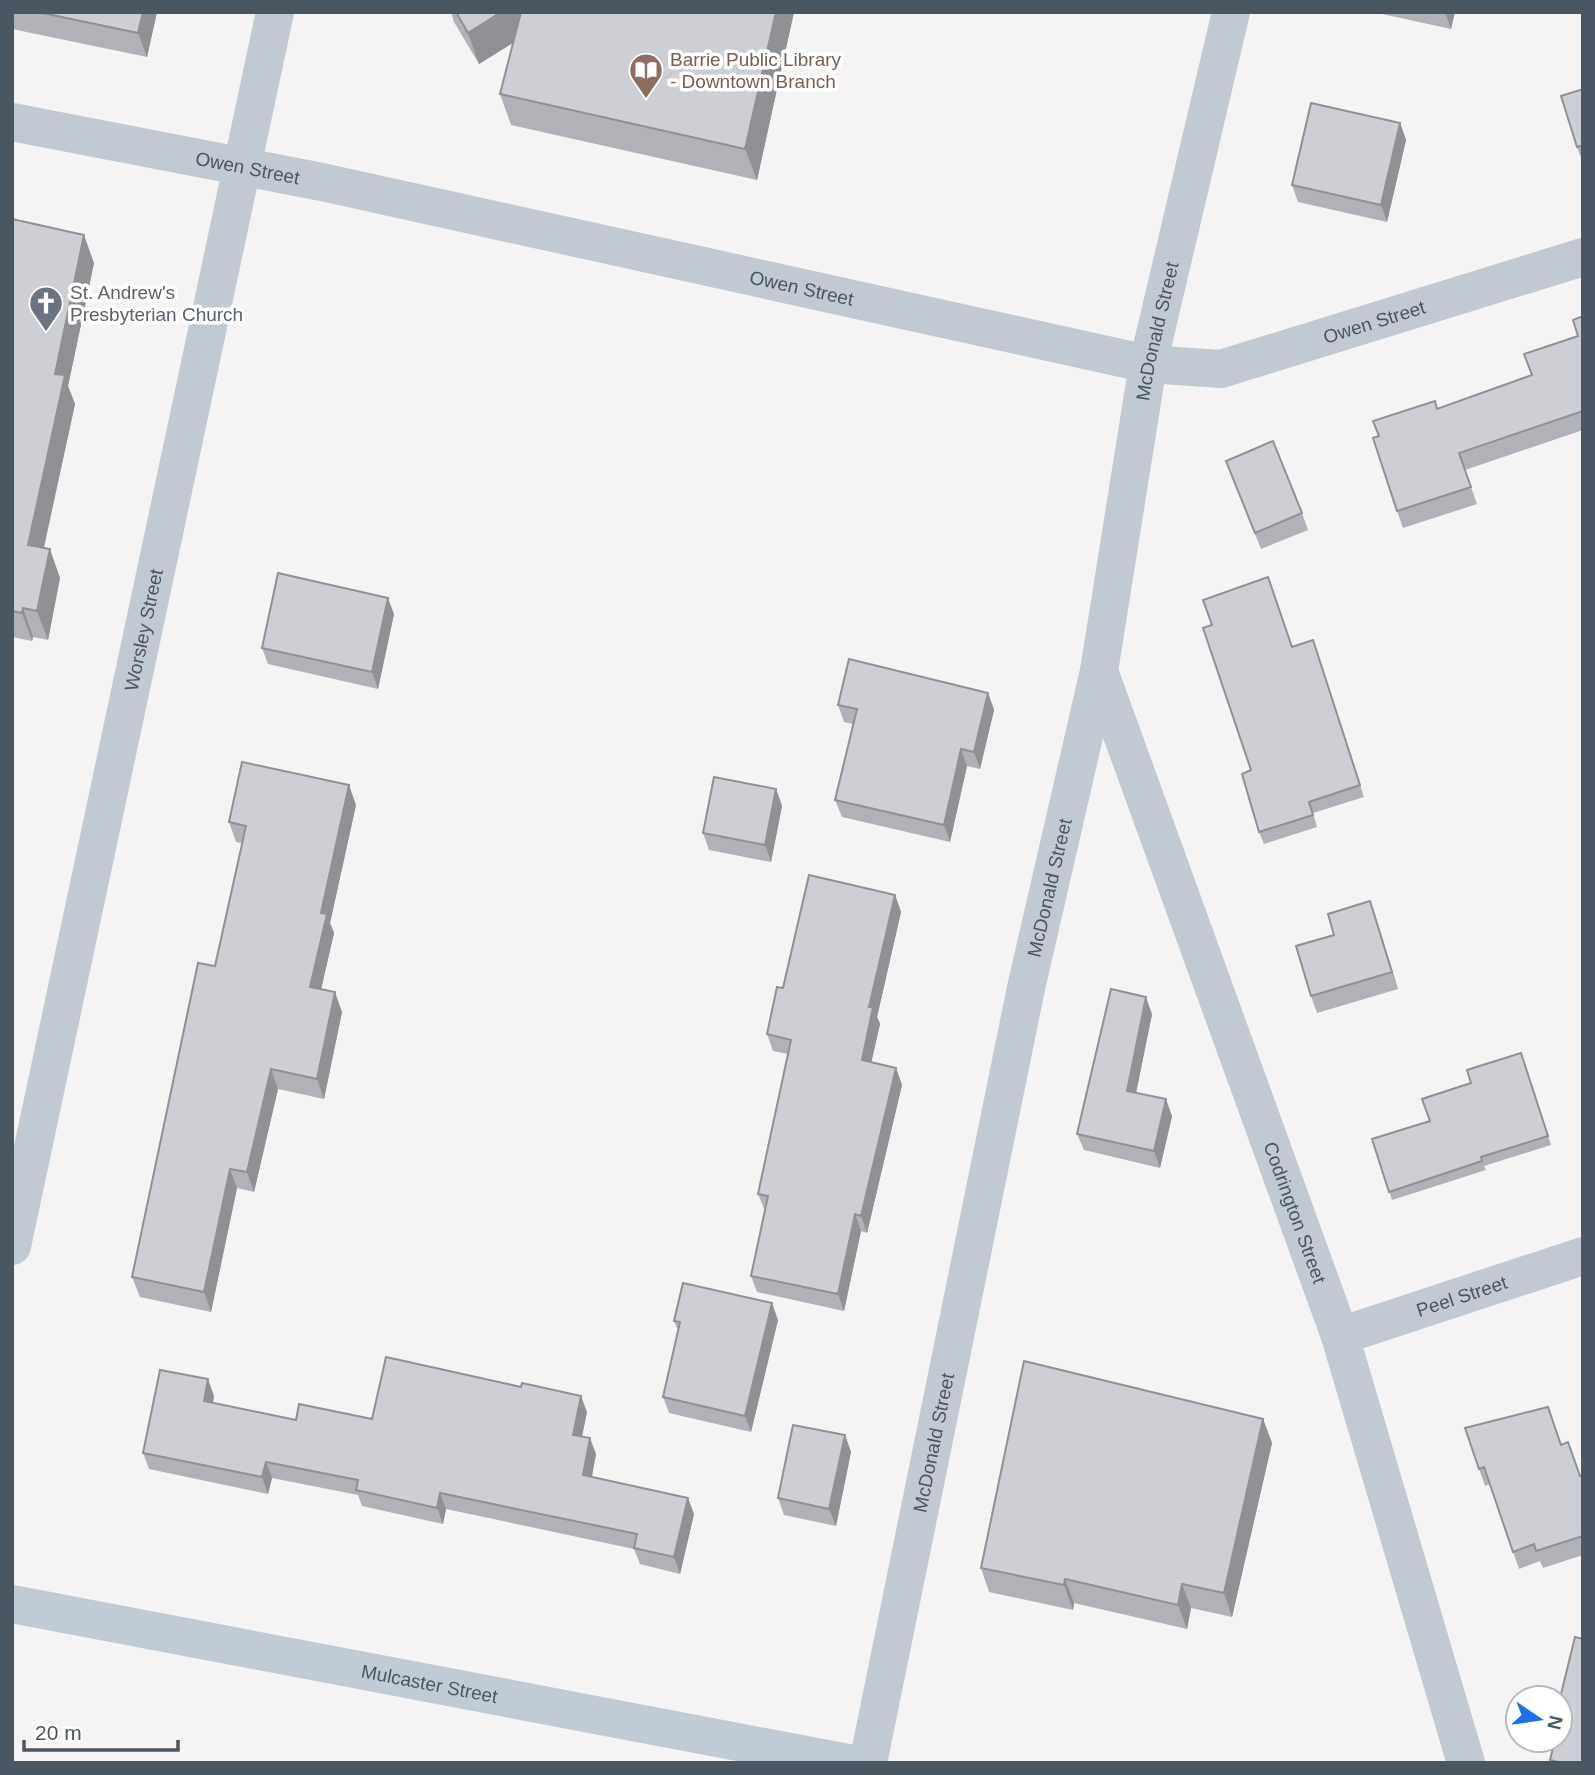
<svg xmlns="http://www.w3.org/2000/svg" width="1595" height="1775" viewBox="0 0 1595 1775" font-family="Helvetica,sans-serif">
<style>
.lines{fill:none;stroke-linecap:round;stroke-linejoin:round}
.street{stroke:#c1cad2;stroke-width:38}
.secondary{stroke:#c1cbd6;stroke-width:38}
.wall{fill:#b0b2b7}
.shaded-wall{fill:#909195}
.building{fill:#cdcfd5;stroke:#909195;stroke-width:2}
.labels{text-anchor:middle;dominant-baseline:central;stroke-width:7;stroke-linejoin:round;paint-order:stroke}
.education-label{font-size:19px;fill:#785e54;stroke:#fff;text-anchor:start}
.street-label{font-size:19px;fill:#4a5661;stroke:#fff}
.worship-label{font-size:19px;fill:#5b616d;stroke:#fff;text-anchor:start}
</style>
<rect width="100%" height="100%" fill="#f5f3f3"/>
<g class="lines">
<g class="street">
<path id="s1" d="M12 122 322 182 1148 364 1221 369 1583 257"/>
<path id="s2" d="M1099 671 1340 1336 1466 1763"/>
<path id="s3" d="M12 1246 275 12"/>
<path id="s4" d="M1340 1336 1583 1256"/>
<path id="s5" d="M868 1763 1026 988 1099 671 1148 364 1231 12"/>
</g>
<path class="secondary" id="s6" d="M12 1604 848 1763"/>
</g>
<path class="wall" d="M12 12H157L147 57 12 29Z
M451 12H794L757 180 511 125 500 94 513 43 479 64 454 22Z
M1373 12H1455L1451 29Z
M1583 89V163L1577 147Z
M1400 123 1406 140 1387 222 1298 202 1292 185Z
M12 219 94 263 68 386 75 404 44 548 60 578 48 640 33 637 32 641 12 637Z
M1583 316V430L1465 470 1477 504 1403 528 1397 511 1379 436 1438 409 1532 375 1578 336Z
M1226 461 1302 513 1308 530 1261 549Z
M394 614 378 689 268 664 262 648Z
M1292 647 1317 652 1364 797 1313 813 1317 827 1264 844 1259 832 1251 770Z
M988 693 994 710 980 769 967 766 950 842 842 817 835 800 853 724 844 722 838 705Z
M776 789 782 806 771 862 709 850 703 833Z
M356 805 330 923 334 933 321 989 342 1012 324 1099 278 1089 254 1192 237 1188 211 1312 140 1297 132 1277 215 966 242 843 236 842 229 822Z
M895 895 901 912 877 1017 880 1024 871 1063 896 1068 902 1085 867 1233 861 1231 844 1311 757 1292 751 1276 765 1211 758 1194 788 1054 773 1051 767 1034 783 988Z
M1370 901 1398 989 1317 1013 1311 996 1334 935Z
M1152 1014 1136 1093 1172 1116 1160 1168 1084 1150 1077 1134Z
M1521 1053 1551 1145 1484 1166 1486 1170 1392 1200 1372 1139 1430 1121 1471 1083Z
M778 1320 751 1432 669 1413 663 1397 678 1331 674 1321Z
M214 1396 213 1403 296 1420 372 1419 587 1412 582 1436 596 1454 592 1477 694 1514 680 1574 640 1564 634 1549 446 1509 443 1524 362 1506 358 1495 272 1478 268 1494 149 1469 143 1453Z
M1263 1419 1272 1443 1232 1617 1191 1608 1187 1629 1074 1603 1073 1610 989 1592 981 1568Z
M1465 1428 1561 1445 1580 1476 1583 1475V1555L1543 1568 1540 1561 1519 1569 1490 1484 1485 1486Z
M845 1435 851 1452 836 1526 784 1515 778 1498Z
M1560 1698 1583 1763H1551L1550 1760 1561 1718Z"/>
<path class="shaded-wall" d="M143 12H157L147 57 138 33Z
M501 12H531L537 28 479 64 468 33Z
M776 12H794L757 180 745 149Z
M1445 12H1455L1451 29Z
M1400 123 1406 140 1387 222 1381 205Z
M84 235 94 263 68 386 75 404 38 573 28 545 55 374Z
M50 549 60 578 48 640 37 611Z
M388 598 394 614 378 689 372 672Z
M23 608 33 637 32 641 22 613Z
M988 693 994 710 980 769 974 752Z
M961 749 967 766 950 842 944 825Z
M349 785 356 805 330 923 334 933 317 1007 310 987 321 913Z
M776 789 782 806 771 862 765 845Z
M895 895 901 912 877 1017 880 1024 868 1077 862 1060 869 1007Z
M1370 901 1376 918 1398 989 1392 972Z
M335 992 342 1012 324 1099 317 1079Z
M1146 997 1152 1014 1133 1108 1127 1091Z
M896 1068 902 1085 867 1233 861 1216Z
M271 1069 278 1089 254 1192 247 1172Z
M1166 1099 1172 1116 1160 1168 1154 1151Z
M230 1169 237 1188 211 1312 204 1292Z
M855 1214 861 1231 844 1311 838 1294Z
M772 1303 778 1320 751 1432 745 1416Z
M208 1379 214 1396 210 1417 204 1401Z
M581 1396 587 1412 579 1451 573 1435Z
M1263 1419 1272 1443 1232 1617 1224 1593Z
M845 1435 851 1452 836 1526 829 1509Z
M590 1438 596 1454 589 1491 583 1475Z
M266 1462 272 1478 268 1494 262 1477Z
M440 1493 446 1509 443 1524 437 1508Z
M688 1498 694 1514 680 1574 674 1557Z
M1065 1579 1074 1603 1073 1610 1064 1585Z
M1182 1584 1191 1608 1187 1629 1178 1605Z"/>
<path class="building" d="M38 12H143L138 33Z
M456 12H501L468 33Z
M521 12H776L745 149 500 94Z
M1583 89V145L1577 147 1561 96Z
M1311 103 1400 123 1381 205 1292 185Z
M12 219 84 235 55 374 65 375 28 545 50 549 37 611 23 608 22 613 12 611Z
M1583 316V411L1459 453 1471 487 1397 511 1373 438 1379 436 1373 421 1435 401 1437 409 1532 375 1524 354 1578 336 1573 320Z
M1273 441 1302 513 1255 533 1226 461Z
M278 573 388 598 372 672 262 648Z
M1268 577 1292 647 1313 640 1360 785 1309 802 1313 815 1259 832 1242 774 1251 770 1203 628 1212 625 1203 600Z
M849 659 988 693 974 752 961 749 944 825 835 800 857 709 838 705Z
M242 762 349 785 321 913 327 914 310 987 335 992 317 1079 271 1069 247 1172 230 1169 204 1292 132 1277 198 963 215 966 246 826 229 822Z
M714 777 776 789 765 845 703 833Z
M809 875 895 895 869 1007H873L862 1060 896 1068 861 1216 855 1214 838 1294 751 1276 768 1196 758 1194 791 1040 767 1034 777 987 783 988Z
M1370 901 1392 972 1311 996 1296 946 1334 935 1328 914Z
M1111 989 1146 997 1127 1091 1166 1099 1154 1151 1077 1134Z
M1521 1053 1548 1136 1481 1157 1482 1161 1389 1192 1372 1139 1430 1121 1422 1099 1471 1083 1467 1070Z
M683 1283 772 1303 745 1416 663 1397 680 1322 674 1321Z
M386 1357 521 1387 522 1383 581 1396 573 1435 590 1438 583 1475 688 1498 674 1557 634 1548 637 1534 440 1493 437 1508 356 1490 358 1480 266 1462 262 1477 143 1453 160 1370 208 1379 204 1401 296 1420 299 1404 372 1419Z
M1024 1361 1263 1419 1224 1593 1182 1584 1178 1605 1065 1579 1064 1585 981 1568Z
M1548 1407 1561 1445 1568 1442 1580 1476 1583 1475V1536L1536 1551 1534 1544 1513 1552 1484 1467 1479 1469 1465 1428Z
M793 1425 845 1435 829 1509 778 1498Z
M1575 1637 1583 1639V1763H1563L1550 1760 1555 1740H1560V1721L1563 1710 1560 1709V1698Z"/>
<defs>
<g id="library-pin" transform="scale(1.75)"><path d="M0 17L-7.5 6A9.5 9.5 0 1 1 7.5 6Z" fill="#8d6e63" stroke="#fff"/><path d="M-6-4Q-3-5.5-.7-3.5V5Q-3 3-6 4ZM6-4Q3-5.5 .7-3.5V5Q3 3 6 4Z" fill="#fff"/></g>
<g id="church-pin" transform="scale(1.75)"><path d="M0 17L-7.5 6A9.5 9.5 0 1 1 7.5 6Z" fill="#6b7280" stroke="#fff"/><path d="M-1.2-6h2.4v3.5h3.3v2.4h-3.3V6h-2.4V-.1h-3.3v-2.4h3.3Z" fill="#fff"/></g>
</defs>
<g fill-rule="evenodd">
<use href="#library-pin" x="646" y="70"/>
<use href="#church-pin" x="46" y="303"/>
</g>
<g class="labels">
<g class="education-label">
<text x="670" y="59">Barrie Public Library<tspan x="670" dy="22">- Downtown Branch</tspan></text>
</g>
<g class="street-label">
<text stroke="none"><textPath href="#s1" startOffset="240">Owen Street</textPath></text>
<text stroke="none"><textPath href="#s1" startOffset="807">Owen Street</textPath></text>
<text stroke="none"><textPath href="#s1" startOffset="1395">Owen Street</textPath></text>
<text stroke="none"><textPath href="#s5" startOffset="1461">McDonald Street</textPath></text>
<text stroke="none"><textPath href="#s3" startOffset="630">Worsley Street</textPath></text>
<text stroke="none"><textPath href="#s5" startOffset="894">McDonald Street</textPath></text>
<text stroke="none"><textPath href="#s2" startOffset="576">Codrington Street</textPath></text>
<text stroke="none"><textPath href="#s4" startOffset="128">Peel Street</textPath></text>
<text stroke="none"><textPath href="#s5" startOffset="327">McDonald Street</textPath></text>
<text stroke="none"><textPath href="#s6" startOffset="425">Mulcaster Street</textPath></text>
</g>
<g class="worship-label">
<text x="70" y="292">St. Andrew's<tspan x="70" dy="22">Presbyterian Church</tspan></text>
</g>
</g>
<rect width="1595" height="1775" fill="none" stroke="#4a5661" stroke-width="28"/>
<g transform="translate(1539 1719) rotate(103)"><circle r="33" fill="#ffffff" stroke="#b7bbc0" stroke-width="2"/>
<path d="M0-5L12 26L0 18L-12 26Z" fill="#1a73e8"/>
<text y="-10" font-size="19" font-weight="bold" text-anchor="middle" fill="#4a5661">N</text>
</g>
<path d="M24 1740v10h154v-10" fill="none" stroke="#4a5661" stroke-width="3.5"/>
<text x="35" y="1740" font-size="21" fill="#4a5661" stroke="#ffffff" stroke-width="5" paint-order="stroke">20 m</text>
</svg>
